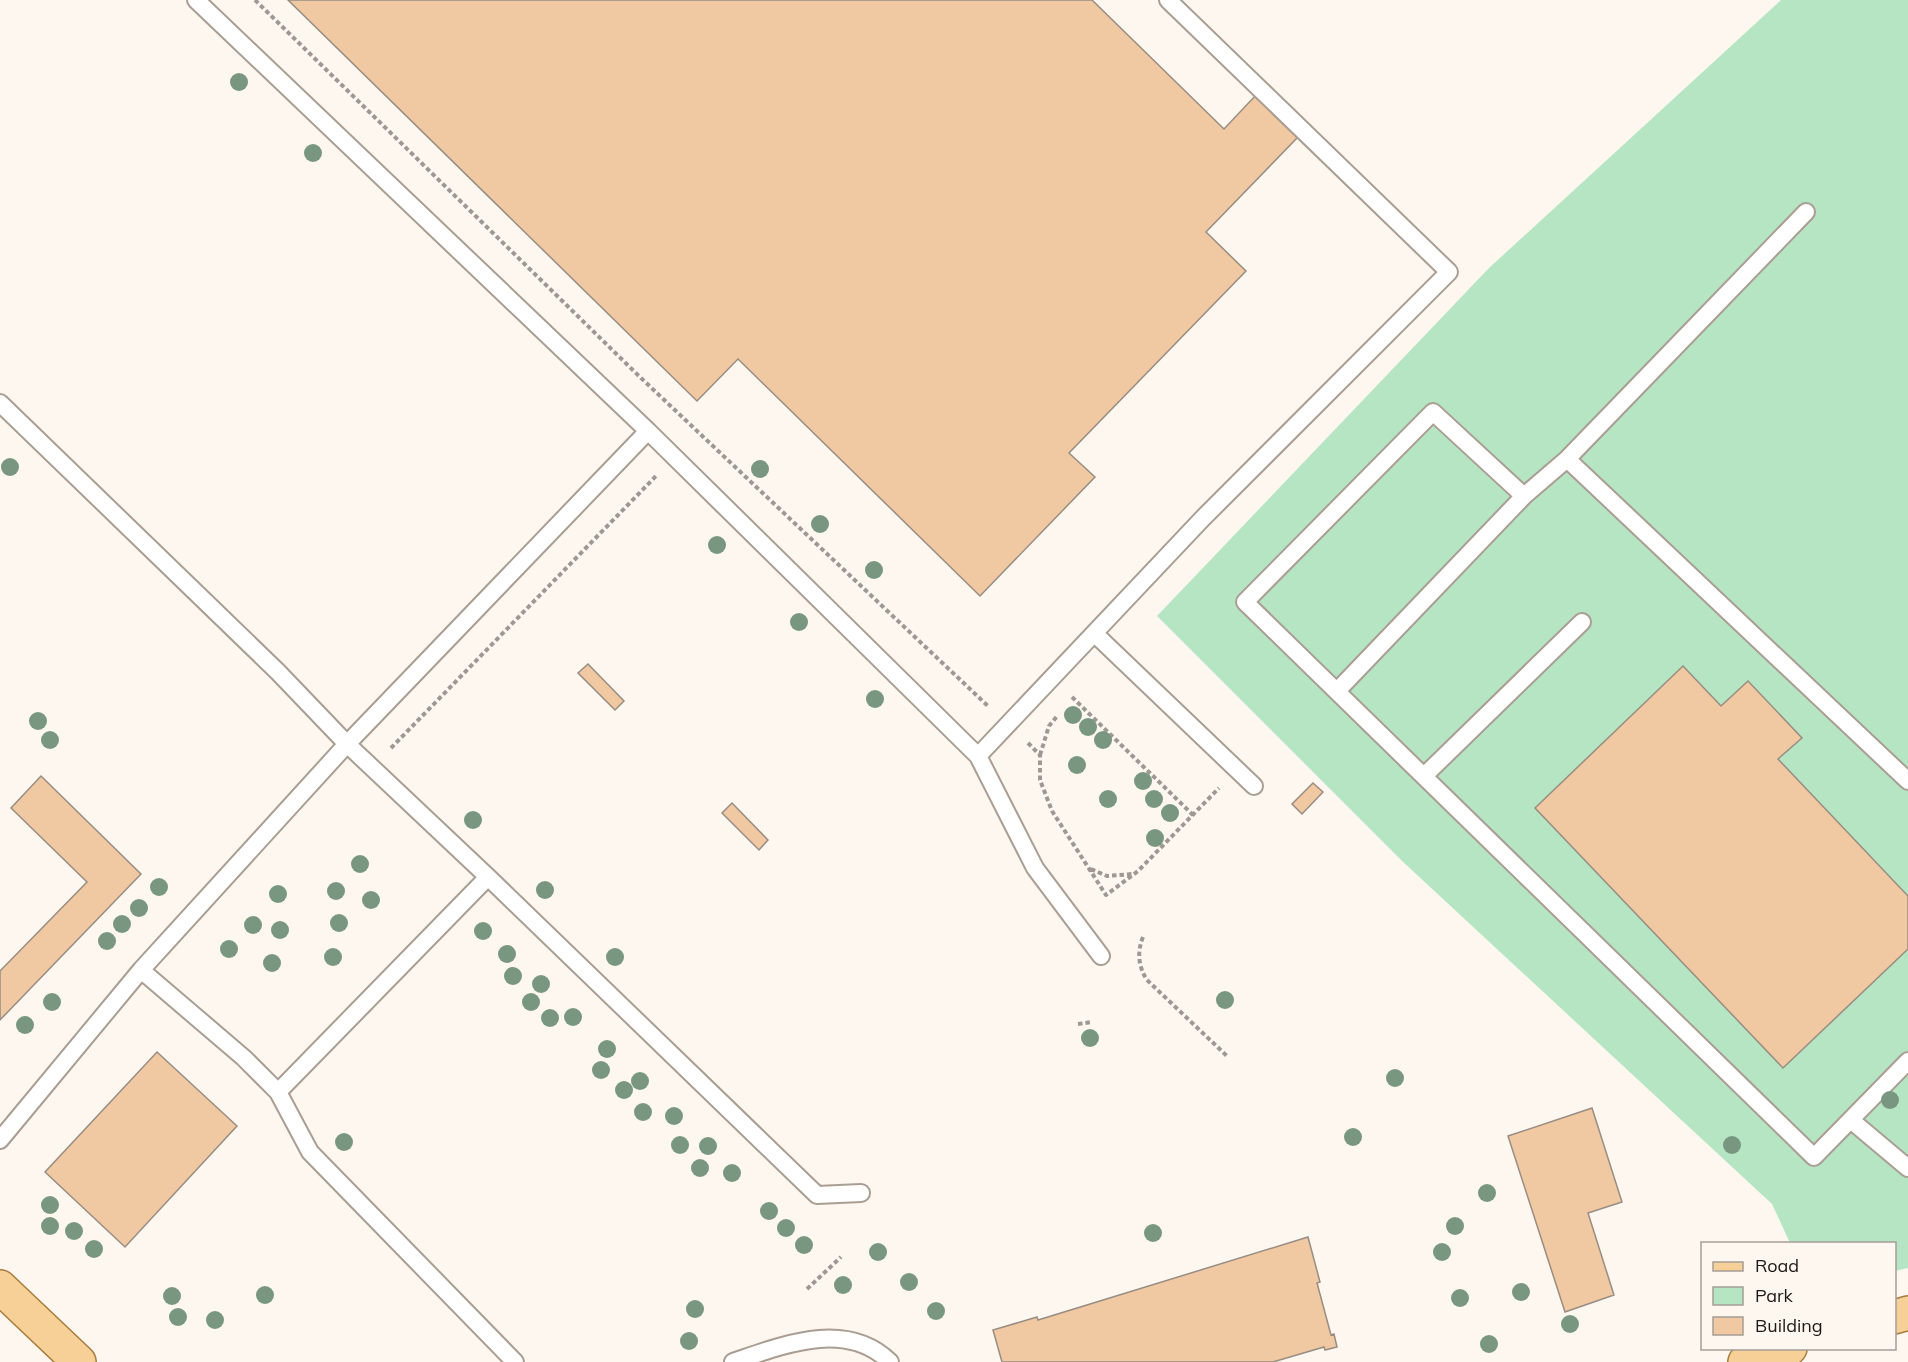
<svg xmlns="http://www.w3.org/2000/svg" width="1908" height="1362" viewBox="0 0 1908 1362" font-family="Mulish,sans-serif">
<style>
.green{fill:#b6e5c4}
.building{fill:#f0c8a1;stroke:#988d82;stroke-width:1.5}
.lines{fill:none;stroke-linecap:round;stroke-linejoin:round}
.service-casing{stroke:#aa9e93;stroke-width:20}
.primary-casing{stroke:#a67c3c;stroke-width:36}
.path{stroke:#9d9891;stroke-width:4;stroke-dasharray:4.5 3;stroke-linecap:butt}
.service{stroke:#fff;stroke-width:16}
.primary{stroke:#f6d097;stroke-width:33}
.tree{fill:#799681}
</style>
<rect width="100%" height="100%" fill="#fef7ef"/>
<path class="green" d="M1781 0H1908V1268L1895 1271 1894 1244 1790 1243 1772 1204 1401 860 1157 616 1489 268Z"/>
<path class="building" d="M288 0H1092L1224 129 1256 95 1298 137 1206 232 1246 271 1069 453 1095 477 980 596 738 359 697 401Z
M588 664 624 701 615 710 578 673Z
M1683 666 1721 706 1748 681 1802 738 1778 759 1908 896V949L1783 1068 1535 808Z
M41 776 141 874 0 1020V971L87 882 11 808Z
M1313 783 1323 792 1302 814 1292 804Z
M732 803 768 840 759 850 722 813Z
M157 1052 237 1126 125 1247 45 1172Z
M1592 1108 1622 1202 1588 1213 1614 1295 1565 1312 1508 1136Z
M1308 1237 1320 1282 1317 1283 1331 1335 1334 1334 1337 1347 1325 1350 1324 1347 1273 1362H1002L993 1330 1037 1317 1038 1320Z"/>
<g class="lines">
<g class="service-casing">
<path id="service" d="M1806 212 1567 459 1908 781
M0 403 278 672 347 744 648 431 196 0
M648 431 978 756 1035 868 1101 956
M1524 496 1567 459
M1095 634 1254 786
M1337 691 1524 496 1433 412 1245 602 1814 1157 1908 1061
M978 756 1203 518 1449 272 1168 0
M1424 776 1582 622
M141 970 244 1058 278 1092 310 1152 515 1362
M278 1092 488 877
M1852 1121 1908 1168
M0 1140 141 970 347 744 488 877 817 1195 861 1193
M733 1362C783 1345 846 1319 890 1362"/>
</g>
<g class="primary-casing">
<path id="primary" d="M0 1287 79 1362
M1894 1317 1908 1313
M1745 1362 1790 1348"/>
</g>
<path class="path" d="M255 0 641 378 989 707
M1072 697 1193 815
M1028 743 1040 755V780L1052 811 1106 895 1138 871 1219 788
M391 748 656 476
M1040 755 1049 726 1058 715
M1091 869 1107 876 1132 874
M1143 937C1137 952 1138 966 1147 980L1227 1056
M1078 1024 1092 1022
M807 1289 841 1257"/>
<use href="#service" class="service"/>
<use href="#primary" class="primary"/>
</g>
<g class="tree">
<circle cx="239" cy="82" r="9"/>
<circle cx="313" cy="153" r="9"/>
<circle cx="10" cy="467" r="9"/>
<circle cx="760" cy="469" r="9"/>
<circle cx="820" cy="524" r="9"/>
<circle cx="717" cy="545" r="9"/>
<circle cx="874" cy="570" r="9"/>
<circle cx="799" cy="622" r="9"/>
<circle cx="875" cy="699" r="9"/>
<circle cx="1073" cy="715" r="9"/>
<circle cx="38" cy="721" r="9"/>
<circle cx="1088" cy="727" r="9"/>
<circle cx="50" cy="740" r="9"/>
<circle cx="1103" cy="740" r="9"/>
<circle cx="1077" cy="765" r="9"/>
<circle cx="1143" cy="781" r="9"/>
<circle cx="1108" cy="799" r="9"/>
<circle cx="1154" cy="799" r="9"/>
<circle cx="1170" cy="813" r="9"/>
<circle cx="473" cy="820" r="9"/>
<circle cx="1155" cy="838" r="9"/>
<circle cx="360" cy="864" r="9"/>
<circle cx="159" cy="887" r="9"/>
<circle cx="545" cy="890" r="9"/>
<circle cx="336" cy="891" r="9"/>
<circle cx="278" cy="894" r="9"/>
<circle cx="371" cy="900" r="9"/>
<circle cx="139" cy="908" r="9"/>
<circle cx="339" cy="923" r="9"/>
<circle cx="122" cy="924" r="9"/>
<circle cx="253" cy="925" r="9"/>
<circle cx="280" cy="930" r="9"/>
<circle cx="483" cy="931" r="9"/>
<circle cx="107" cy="941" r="9"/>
<circle cx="229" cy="949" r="9"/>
<circle cx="507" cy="954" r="9"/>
<circle cx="333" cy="957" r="9"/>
<circle cx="615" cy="957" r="9"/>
<circle cx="272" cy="963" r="9"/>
<circle cx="513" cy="976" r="9"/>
<circle cx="541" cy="984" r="9"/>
<circle cx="1225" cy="1000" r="9"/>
<circle cx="52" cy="1002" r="9"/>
<circle cx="531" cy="1002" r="9"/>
<circle cx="573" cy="1017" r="9"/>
<circle cx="550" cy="1018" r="9"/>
<circle cx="25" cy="1025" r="9"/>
<circle cx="1090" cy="1038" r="9"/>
<circle cx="607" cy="1049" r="9"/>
<circle cx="601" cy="1070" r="9"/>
<circle cx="1395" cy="1078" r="9"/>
<circle cx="640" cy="1081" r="9"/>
<circle cx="624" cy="1090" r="9"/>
<circle cx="1890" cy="1100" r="9"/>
<circle cx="643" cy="1112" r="9"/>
<circle cx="674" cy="1116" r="9"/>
<circle cx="1353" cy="1137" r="9"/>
<circle cx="344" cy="1142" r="9"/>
<circle cx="680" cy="1145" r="9"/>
<circle cx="1732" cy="1145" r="9"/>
<circle cx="708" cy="1146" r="9"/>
<circle cx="700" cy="1168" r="9"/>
<circle cx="732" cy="1173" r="9"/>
<circle cx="1487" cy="1193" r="9"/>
<circle cx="50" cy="1205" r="9"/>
<circle cx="769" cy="1211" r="9"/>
<circle cx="50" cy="1226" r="9"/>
<circle cx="1455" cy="1226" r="9"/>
<circle cx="786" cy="1228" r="9"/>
<circle cx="74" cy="1231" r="9"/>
<circle cx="1153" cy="1233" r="9"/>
<circle cx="804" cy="1245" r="9"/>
<circle cx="94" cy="1249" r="9"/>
<circle cx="878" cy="1252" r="9"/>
<circle cx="1442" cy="1252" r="9"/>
<circle cx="909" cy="1282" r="9"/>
<circle cx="843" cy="1285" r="9"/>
<circle cx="1521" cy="1292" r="9"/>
<circle cx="265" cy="1295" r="9"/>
<circle cx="172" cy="1296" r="9"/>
<circle cx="1460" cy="1298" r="9"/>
<circle cx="695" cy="1309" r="9"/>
<circle cx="936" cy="1311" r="9"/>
<circle cx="178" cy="1317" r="9"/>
<circle cx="215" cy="1320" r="9"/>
<circle cx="1570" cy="1324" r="9"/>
<circle cx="689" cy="1341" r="9"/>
<circle cx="1489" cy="1344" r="9"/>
</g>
<rect x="1701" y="1242" width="195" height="108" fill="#fef7ef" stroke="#a49e98" stroke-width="1.5"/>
<rect x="1713" y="1262" width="30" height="9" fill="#f6d097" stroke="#a49e98" stroke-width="1.5"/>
<text x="1755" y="1272" font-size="18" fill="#1d1915">Road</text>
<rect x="1713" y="1287" width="30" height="18" fill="#b6e5c4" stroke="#a49e98" stroke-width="1.5"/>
<text x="1755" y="1302" font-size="18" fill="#1d1915">Park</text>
<rect x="1713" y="1317" width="30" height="18" fill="#f0c8a1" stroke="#a49e98" stroke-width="1.5"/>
<text x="1755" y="1332" font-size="18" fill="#1d1915">Building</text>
</svg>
